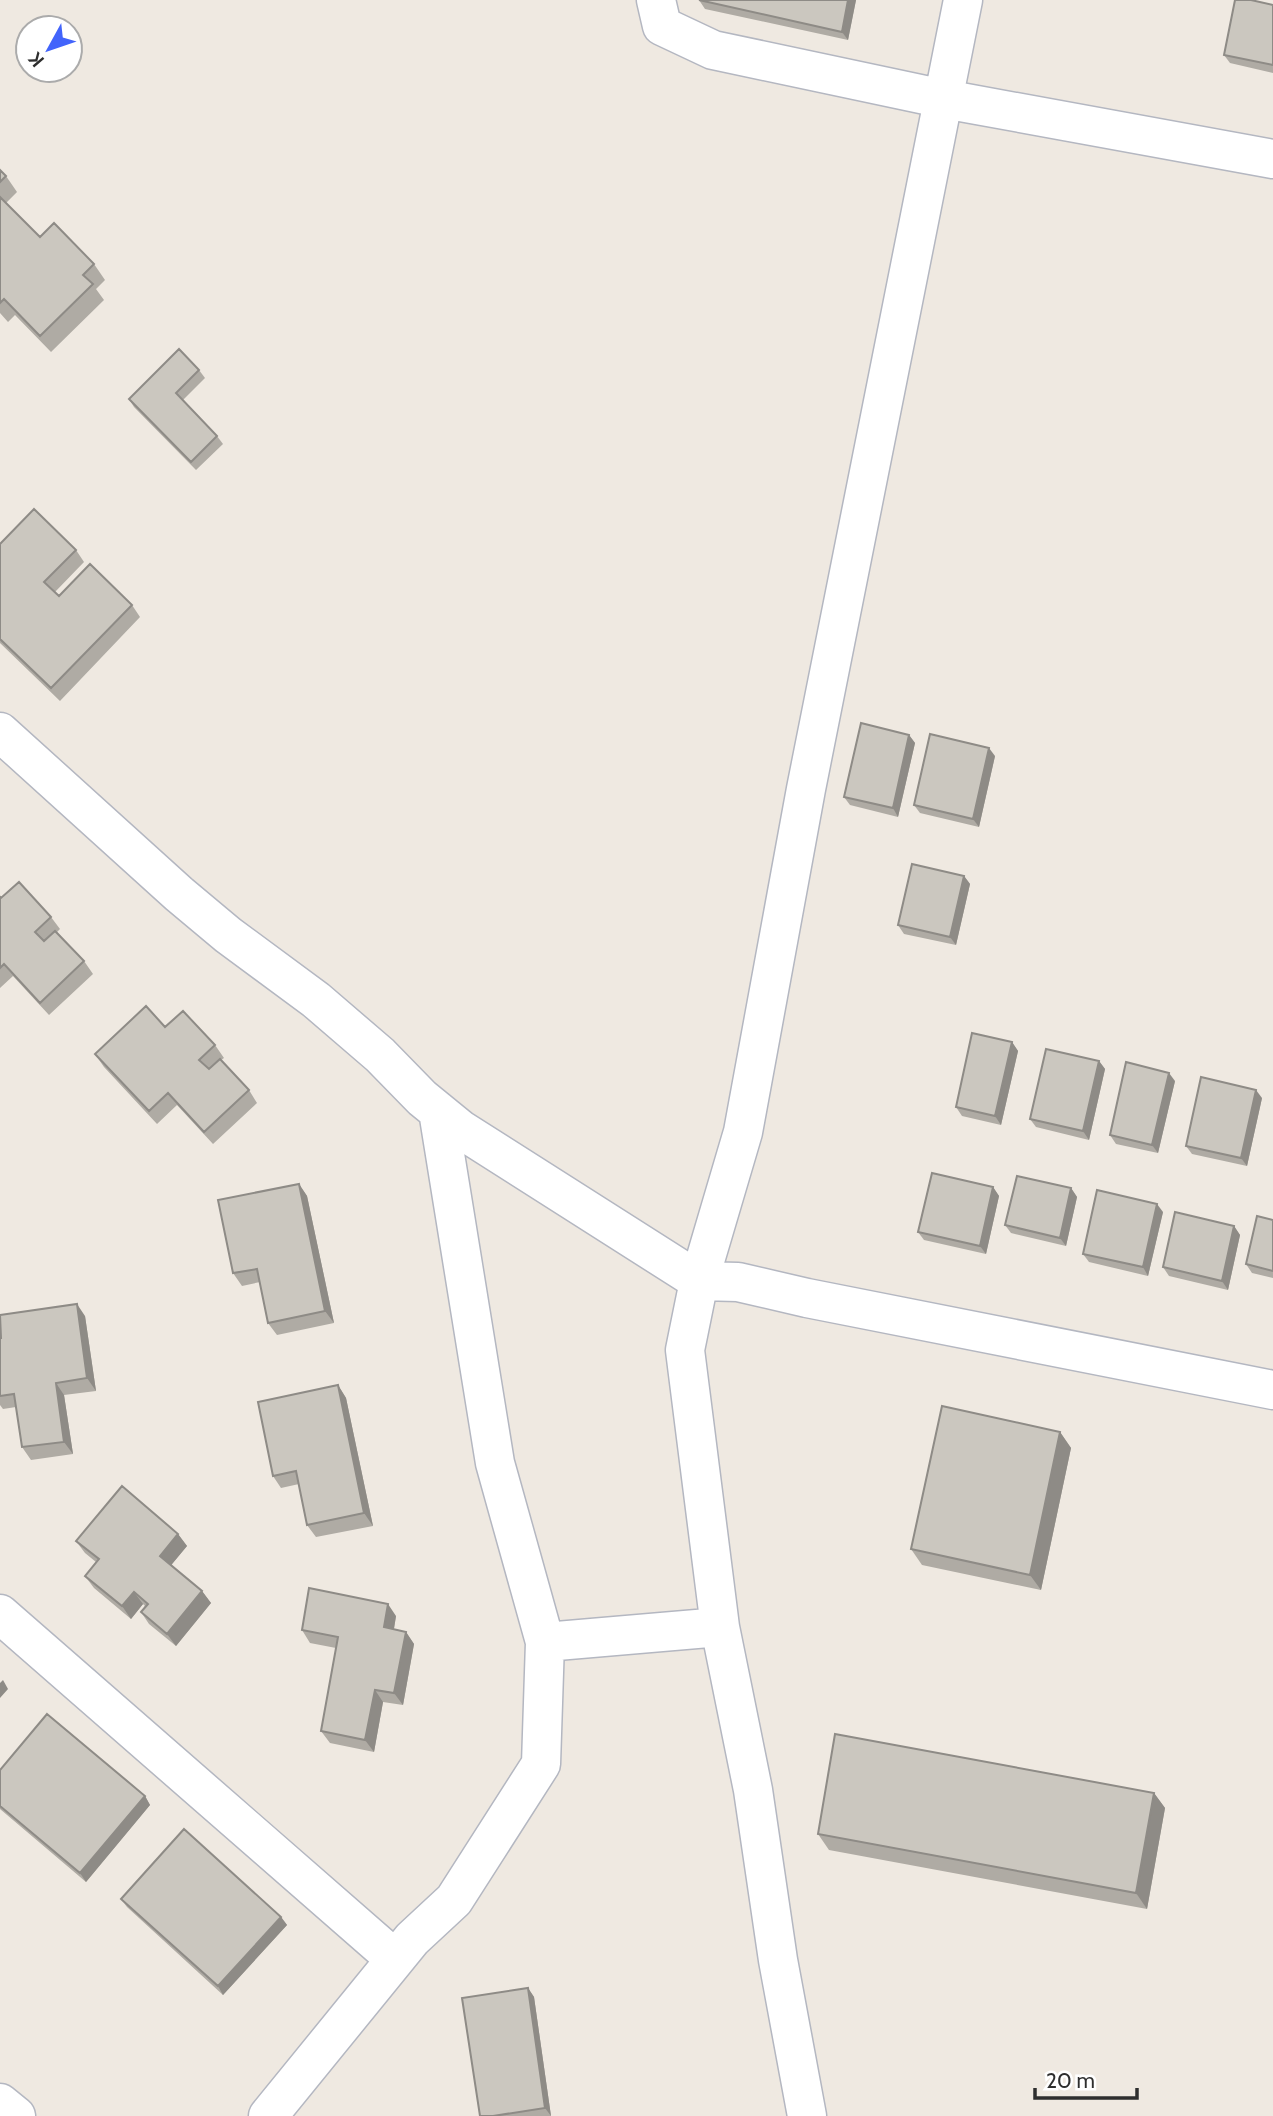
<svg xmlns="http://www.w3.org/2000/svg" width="1273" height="2116" viewBox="0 0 1273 2116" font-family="Cabin,sans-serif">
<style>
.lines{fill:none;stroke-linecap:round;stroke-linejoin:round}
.minor-casing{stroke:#b4b7c1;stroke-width:41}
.tertiary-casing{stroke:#b4b7c1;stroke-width:41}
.minor{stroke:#fff;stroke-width:38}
.tertiary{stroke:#fff;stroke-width:38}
.wall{fill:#afaba4}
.shaded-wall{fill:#8e8b86}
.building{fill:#cbc7bf;stroke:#8e8b86;stroke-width:2}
</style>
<rect width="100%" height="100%" fill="#efe9e1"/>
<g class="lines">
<g class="minor-casing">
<path id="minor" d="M656 0 662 26 713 50 944 99 1273 159
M0 732 179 894 228 935 316 1000 380 1055 422 1098 460 1129 699 1281 738 1282 807 1298 1273 1390
M438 1111 495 1463 545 1642 720 1627
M0 1614 395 1959
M268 2116 412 1939 454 1900 541 1764 545 1642
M807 2116 778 1960 753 1790 720 1627 685 1350 699 1281 743 1132 806 789 963 0"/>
</g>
<g class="tertiary-casing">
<path id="tertiary" d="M0 2103 16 2116"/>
</g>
<use href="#minor" class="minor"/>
<use href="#tertiary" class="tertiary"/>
</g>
<path class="wall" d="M699 0H856L848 40 705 9Z
M1273 5V73L1230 63 1224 55Z
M0 170 6 176 17 192 6 203 40 237 94 264 105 280 96 289 104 300 51 352 15 315 8 322 0 313Z
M199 370 205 378 183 400 217 436 223 444 196 470 134 407 129 399Z
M0 544 76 550 84 562 55 592 59 596 132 605 140 617 60 701 0 643Z
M909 735 915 743 898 817 850 805 844 797Z
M995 756 979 827 920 813 914 805Z
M964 876 970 884 956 945 904 934 898 925Z
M0 897 51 917 60 929 57 932 84 961 93 974 49 1015 13 976 0 988Z
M165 1027 215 1045 224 1058 221 1060 249 1090 257 1103 213 1144 177 1105 157 1124 104 1067 95 1054Z
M1012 1042 1018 1051 1001 1125 962 1116 956 1107Z
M1099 1061 1105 1069 1089 1140 1036 1127 1030 1119Z
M1175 1081 1158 1153 1116 1144 1110 1135Z
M1262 1098 1247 1166 1192 1154 1186 1146Z
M299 1184 307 1196 334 1323 277 1335 268 1323 260 1282 242 1286 233 1273Z
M993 1187 999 1196 986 1254 924 1240 918 1232Z
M1071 1188 1077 1197 1066 1246 1011 1233 1005 1225Z
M1163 1212 1148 1276 1089 1262 1083 1254Z
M1273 1220V1278L1252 1273 1246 1264Z
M1234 1226 1240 1235 1228 1290 1169 1276 1163 1267Z
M85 1316 96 1391 64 1395 73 1454 31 1460 22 1447 16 1407 3 1409 0 1405V1338Z
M338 1385 346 1398 373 1526 316 1537 307 1525 299 1484 281 1488 273 1476Z
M1060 1432 1071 1448 1041 1590 922 1565 911 1549Z
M178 1534 187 1546 171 1565 202 1591 211 1603 176 1646 149 1624 141 1612 145 1606 143 1604 131 1619 94 1588 85 1576 96 1562 85 1553 76 1541Z
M396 1616 394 1629 406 1632 414 1644 403 1705 383 1702 374 1752 330 1743 321 1731 336 1648 310 1643 302 1630Z
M0 1770 145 1796 150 1805 86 1882 0 1809Z
M1154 1793 1165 1808 1147 1909 829 1850 818 1834Z
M121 1899 281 1917 287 1925 223 1995 127 1907Z
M528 1988 534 1997 551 2116H480Z"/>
<path class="shaded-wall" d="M848 0H856L848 40 842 32Z
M909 735 915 743 898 817 893 808Z
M989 748 995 756 979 827 973 819Z
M964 876 970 884 956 945 950 937Z
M1012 1042 1018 1051 1001 1125 995 1116Z
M1099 1061 1105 1069 1089 1140 1083 1131Z
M1169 1073 1175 1081 1158 1153 1152 1145Z
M1256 1090 1262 1098 1247 1166 1241 1158Z
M299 1184 307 1196 334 1323 325 1311Z
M993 1187 999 1196 986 1254 980 1246Z
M1071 1188 1077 1197 1066 1246 1060 1238Z
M1157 1204 1163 1212 1148 1276 1143 1267Z
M1234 1226 1240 1235 1228 1290 1222 1281Z
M77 1304 85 1316 96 1391 87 1378Z
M56 1383 64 1395 73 1454 64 1442Z
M338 1385 346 1398 373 1526 364 1513Z
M1060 1432 1071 1448 1041 1590 1030 1575Z
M178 1534 187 1546 168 1569 160 1556Z
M202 1591 211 1603 176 1646 167 1634Z
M134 1592 143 1604 131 1619 122 1606Z
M388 1604 396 1616 392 1640 384 1627Z
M406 1632 414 1644 403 1705 394 1693Z
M3 1680 8 1689 0 1698V1683Z
M375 1690 383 1702 374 1752 365 1740Z
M1154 1793 1165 1808 1147 1909 1136 1893Z
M145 1796 150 1805 86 1882 80 1873Z
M281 1917 287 1925 223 1995 218 1986Z
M528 1988 534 1997 551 2116 545 2108Z"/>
<path class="building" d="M699 0H848L842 32Z
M1235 0H1251L1273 5V65L1224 55Z
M0 170 6 176 0 182Z
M0 197 40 237 54 223 94 264 83 275 93 284 40 336 4 299 0 303Z
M179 349 199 370 176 393 217 436 191 462 129 399Z
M34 509 76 550 44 582 59 596 90 564 132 605 51 688 0 639V544Z
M861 723 909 735 893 808 844 797Z
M930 734 989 748 973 819 914 805Z
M912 864 964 876 950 937 898 925Z
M19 882 51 917 35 932 44 941 55 931 84 961 40 1003 4 964 0 968V897L1 898Z
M146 1006 165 1027 183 1011 215 1045 199 1060 209 1069 220 1059 249 1090 204 1132 168 1093 149 1111 95 1054Z
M972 1033 1012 1042 995 1116 956 1107Z
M1046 1049 1099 1061 1083 1131 1030 1119Z
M1126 1062 1169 1073 1152 1145 1110 1135Z
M1201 1077 1256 1090 1241 1158 1186 1146Z
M932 1173 993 1187 980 1246 918 1232Z
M1017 1176 1071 1188 1060 1238 1005 1225Z
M299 1184 325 1311 268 1323 257 1269 233 1273 218 1200Z
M1097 1190 1157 1204 1143 1267 1083 1254Z
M1175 1212 1234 1226 1222 1281 1163 1267Z
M1257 1216 1273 1220V1271L1246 1264Z
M77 1304 87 1378 56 1383 64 1442 22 1447 14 1394 0 1396V1338H1L0 1315Z
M338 1385 364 1513 307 1525 296 1471 273 1476 258 1402Z
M942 1406 1060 1432 1030 1575 911 1549Z
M122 1486 178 1534 160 1556 202 1591 167 1634 141 1612 148 1604 134 1592 122 1606 85 1576 99 1559 76 1541Z
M309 1588 388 1604 384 1627 406 1632 394 1693 375 1690 365 1740 321 1731 338 1637 302 1630Z
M47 1714 145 1796 80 1873 0 1806V1770Z
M835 1734 1154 1793 1136 1893 818 1834Z
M184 1829 281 1917 218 1986 121 1899Z
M528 1988 545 2108 493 2116H480L462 1998Z"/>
<g transform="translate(49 49) rotate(230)"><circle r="33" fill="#ffffff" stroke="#ababab" stroke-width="2"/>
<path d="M0-5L12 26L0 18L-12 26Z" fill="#4264fb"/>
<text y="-10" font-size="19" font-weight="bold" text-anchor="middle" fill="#2e2e2e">K</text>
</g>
<path d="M1035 2088v10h102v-10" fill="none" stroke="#2e2e2e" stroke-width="3.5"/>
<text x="1046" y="2088" font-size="21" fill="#2e2e2e" stroke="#ffffff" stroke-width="5" paint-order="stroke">20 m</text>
</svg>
